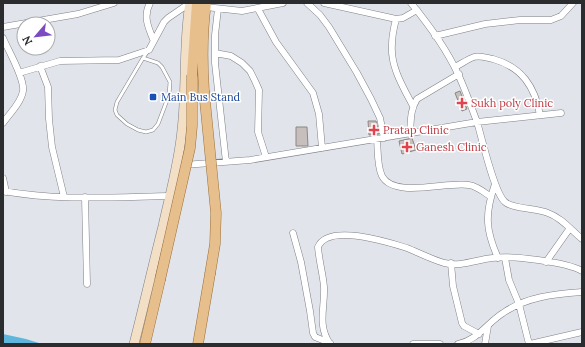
<svg xmlns="http://www.w3.org/2000/svg" width="585" height="347" viewBox="0 0 585 347" font-family="Lora,serif">
<style>
.water{fill:#5eb6dd}
.building{fill:#c6bfbb;stroke:#8d8683}
.lines{fill:none;stroke-linecap:round;stroke-linejoin:round}
.lane-casing{stroke:#7d8086;stroke-width:4}
.street-casing{stroke:#7d8086;stroke-width:7}
.secondary-casing{stroke:#7d8086;stroke-width:10}
.primary-casing{stroke:#9a703a;stroke-width:11}
.lane{stroke:#fff;stroke-width:3}
.street{stroke:#fff;stroke-width:6}
.secondary{stroke:#f3dfc6;stroke-width:9}
.primary{stroke:#e7bf8d;stroke-width:10}
.primary-bridge-casing{stroke:#9a703a;stroke-width:11;stroke-linecap:butt}
.primary-bridge{stroke:#e7bf8d;stroke-width:10}
.transit-dot{fill:#1a4fb4;stroke:#fff;stroke-width:1.5}
.health-dot{fill:#e0444e;stroke:#fff;stroke-width:1.5}
.labels{text-anchor:middle;dominant-baseline:central;stroke-width:3;stroke-linejoin:round;paint-order:stroke}
.transit-label{font-size:11px;fill:#164399;stroke:#fff;text-anchor:start}
.health-label{font-size:11px;fill:#be3a42;stroke:#fff;text-anchor:start}
</style>
<rect width="100%" height="100%" fill="#e1e5eb"/>
<path class="water" d="M3 334 26 339 42 344H3Z"/>
<path class="building" d="M460 91 467 109 462 111 455 93Z
M368 121H376L379 134 369 135Z
M296 127H307L308 146H296Z
M412 138 416 150 402 154 399 141Z"/>
<g class="lines">
<g class="lane-casing">
<path id="lane" d="M143 58 158 63 162 67 170 82 169 95 158 124 153 130 146 132 138 130 127 124 117 115 115 110 117 102 143 58 148 51"/>
</g>
<g class="street-casing">
<path id="street" d="M150 3C143 16 148 27 153 39
M307 3 320 15 329 27 357 73 371 99 380 118 384 138
M324 3 396 19 403 18 417 10
M411 3C429 25 446 48 458 74 465 89 471 106 477 122 482 138 494 193 505 202 513 209 536 208 548 213 562 218 571 230 582 239
M206 7 242 11 283 3
M218 9 215 35V63L226 162
M258 9 276 42 313 93 319 114 322 148
M396 19C394 27 392 35 392 44 390 66 403 87 413 106
M3 27 78 14 114 3
M435 36 485 24 520 20H551L561 16 573 3
M3 38C8 50 25 79 23 91 21 103 10 113 3 123
M215 53 231 56 242 63 250 71 255 81 259 90 258 132 266 157
M40 66 48 87 49 119 52 147 64 197
M455 67C461 64 468 59 474 57 480 55 487 58 493 59 522 67 535 87 540 115
M19 73 60 61 119 60 149 50 164 22 168 18 190 3
M410 134C411 121 410 110 417 99L459 74
M377 139C378 151 377 166 382 176 394 199 448 181 469 185 477 186 484 192 491 197
M184 165 250 160 477 122 561 113
M3 178 6 192
M495 184C485 213 485 229 498 258
M3 191C58 201 115 197 170 196
M85 197 87 284
M293 233 301 262 310 311 313 333 315 337 330 343
M505 258 509 280 519 304 529 344
M546 262 570 228
M451 263 453 286 462 323 464 326 479 334
M330 344C317 325 325 308 324 287 323 274 319 261 318 247 328 223 388 242 407 248 419 253 431 259 444 263 461 267 475 260 492 258 510 255 567 262 582 271
M413 344H440
M458 344C478 340 487 323 503 313 526 297 554 294 582 292
M485 344 488 326
M530 344 582 332"/>
</g>
<g class="secondary-casing">
<path id="secondary" d="M134 344C144 305 153 265 163 226 170 194 179 163 182 130 187 88 183 45 190 3"/>
</g>
<g class="primary-casing">
<path id="primary" d="M192 75 197 3
M204 91C202 61 202 32 206 3
M145 344 160 280
M198 344 210 274"/>
</g>
<use href="#lane" class="lane"/>
<use href="#street" class="street"/>
<use href="#secondary" class="secondary"/>
<use href="#primary" class="primary"/>
<g class="primary-bridge-casing">
<path id="primary-bridge" d="M204 91 216 213 215 244 210 274
M160 280 190 148 192 126V75"/>
</g>
<use href="#primary-bridge" class="primary-bridge"/>
</g>
<rect class="transit-dot" x="149" y="93" width="8" height="8" rx="2"/>
<g class="health-dot">
<path d="M460 97h4v4h4v4h-4v4h-4v-4h-4v-4h4z"/>
<path d="M372 124h4v4h4v4h-4v4h-4v-4h-4v-4h4z"/>
<path d="M405 141h4v4h4v4h-4v4h-4v-4h-4v-4h4z"/>
</g>
<g class="labels">
<g class="transit-label">
<text x="161" y="97">Main Bus Stand</text>
</g>
<g class="health-label">
<text x="471" y="103">Sukh poly Clinic</text>
<text x="383" y="130">Pratap Clinic</text>
<text x="416" y="147">Ganesh Clinic</text>
</g>
</g>
<rect width="585" height="347" fill="none" stroke="#2a2c2e" stroke-width="8"/>
<g transform="translate(36 36) rotate(242)"><circle r="19" fill="#ffffff" stroke="#aaabab"/>
<path d="M0-3L7 15L0 10L-7 15Z" fill="#7c4bc3"/>
<text y="-6" font-size="11" font-weight="bold" text-anchor="middle" fill="#2a2c2e">N</text>
</g>
</svg>
